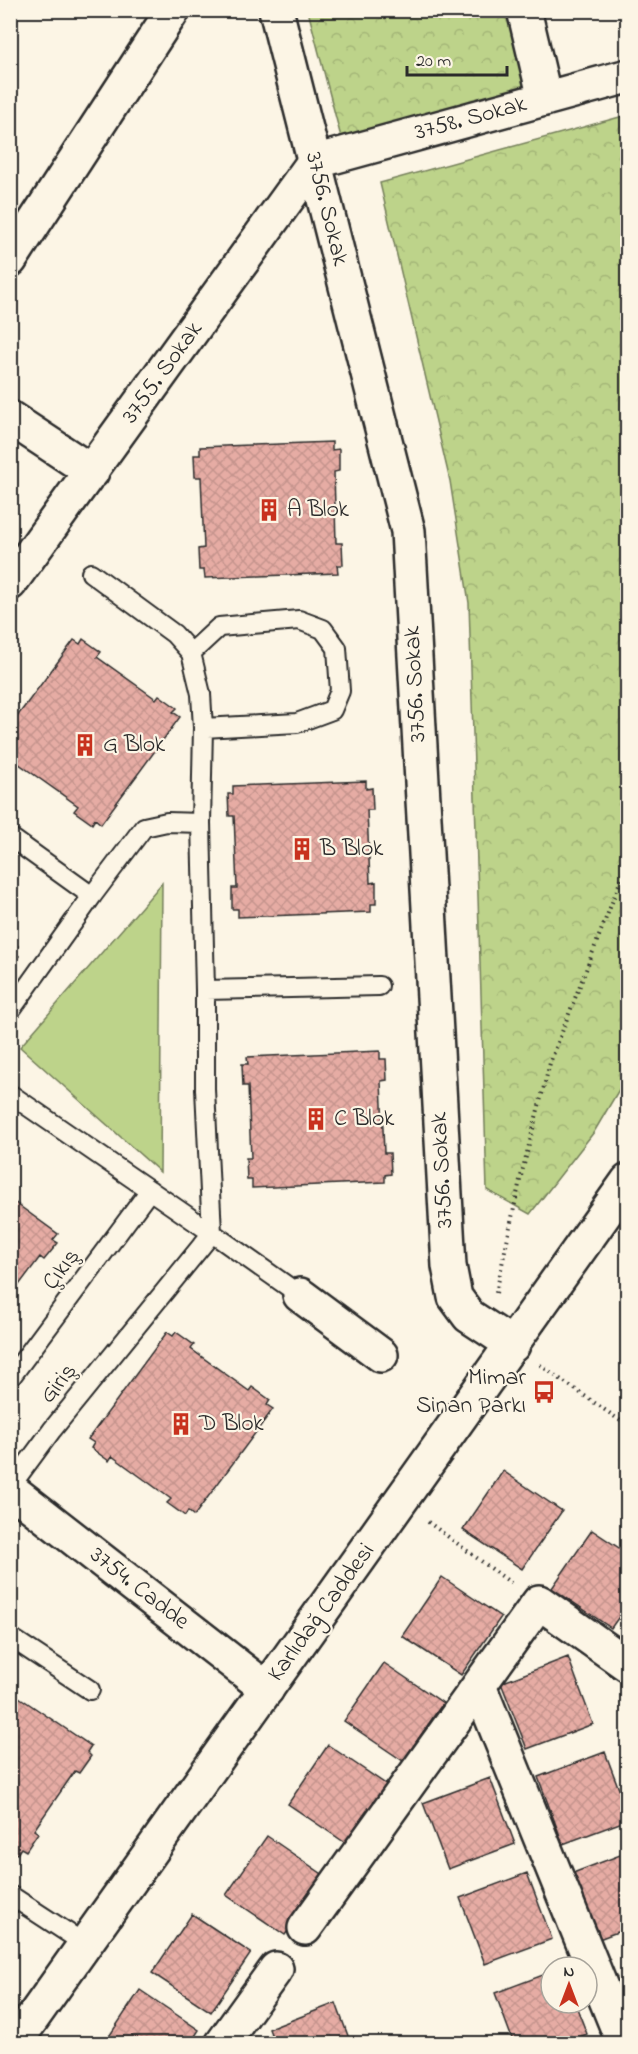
<svg xmlns="http://www.w3.org/2000/svg" width="638" height="2054" viewBox="0 0 638 2054" font-family="'Indie Flower',sans-serif">
<style>
.grass{fill:#bdd38a;stroke:#747f5a;stroke-width:1.5}
.forest{fill:url(#forest-crowns);stroke:#747f5a;stroke-width:1.5}
.building{fill:url(#building-cross-hatch);stroke:#2b2b2b;stroke-width:1.5}
.lines{fill:none;stroke-linecap:round;stroke-linejoin:round}
.service-casing{stroke:#2b2b2b;stroke-width:22}
.minor-casing{stroke:#2b2b2b;stroke-width:38}
.tertiary-casing{stroke:#2b2b2b;stroke-width:38}
.secondary-casing{stroke:#2b2b2b;stroke-width:38}
.path{stroke:#2b2b2b;stroke-width:4;stroke-dasharray:1.5 4.5;stroke-linecap:butt}
.service{stroke:#fcf5e5;stroke-width:18}
.minor{stroke:#fcf5e5;stroke-width:33}
.tertiary{stroke:#fcf5e5;stroke-width:33}
.secondary{stroke:#fcf5e5;stroke-width:33}
.labels{text-anchor:middle;dominant-baseline:central;stroke-width:4.5;stroke-linejoin:round;paint-order:stroke}
.street-label{font-size:24px;fill:#2b2b2b;stroke:#fcf5e5}
.poi-label{font-size:24px;fill:#2b2b2b;stroke:#fcf5e5;text-anchor:start}
</style>
<defs>
<pattern id="forest-crowns" width="20" height="18" patternUnits="userSpaceOnUse" patternTransform="scale(1.5)"><rect width="20" height="18" fill="#bdd38a"/><path d="M2 6a3 3 0 1 1 6 0M12 15a3 3 0 1 1 6 0" fill="none" stroke="#a3b577"/></pattern>
<pattern id="building-cross-hatch" width="8" height="8" patternUnits="userSpaceOnUse" patternTransform="scale(1.5)"><rect width="8" height="8" fill="#e6aca4"/><path d="M0 0l8 8M0 8l8-8" fill="none" stroke="#c5948d"/></pattern>
</defs>
<rect width="100%" height="100%" fill="#fcf5e5"/>
<filter id="ink" filterUnits="userSpaceOnUse"><feTurbulence type="fractalNoise" baseFrequency=".0167" numOctaves="2"/><feDisplacementMap in="SourceGraphic" scale="12" xChannelSelector="R" yChannelSelector="G"/><feConvolveMatrix kernelMatrix="1 2 1 2 8 2 1 2 1" color-interpolation-filters="sRGB"/></filter>
<g filter="url(#ink)">
<path class="grass" d="M162 883 160 1172 20 1047Z"/>
<path class="forest" d="M308 11H513L533 91 342 141Z
M627 115V1076L594 1132 530 1214 487 1190 469 603 450 481 380 183Z"/>
<path class="building" d="M332 442V450L339 449V471L334 472 336 543H342L343 565H337L338 573 205 578 204 570H199L198 549 204 548 201 477H195L194 455H200V447Z
M83 639 101 652 97 657 156 699 159 695 177 708 173 712 180 717 101 824 95 819 92 824 74 811 78 806 19 764 16 768 10 764V726L74 640 80 644Z
M366 781V789L372 788 373 810H367L370 883 376 882V904H371V912L238 917V909H232V888H237L234 816H229L228 794H233V786Z
M10 941 18 946 14 953 19 956 10 967Z
M380 1051V1059H386L387 1080 381 1081 384 1153H390L391 1174 385 1175V1182L252 1188V1180H247L246 1158H251L248 1086H243L242 1064H248L247 1057Z
M10 1199 58 1234 53 1240 58 1243 44 1260 40 1257 10 1297Z
M167 1332 173 1336 176 1332 194 1345 191 1349 249 1391 252 1387 270 1400 267 1405 273 1409 194 1516 188 1511 185 1516 167 1503 171 1499 112 1456 109 1461 91 1448 94 1443 88 1439Z
M503 1471 562 1511 522 1569 463 1530Z
M592 1530 628 1554V1604L611 1628 552 1588Z
M442 1577 501 1617 461 1675 402 1636Z
M568 1657 593 1724 527 1749 501 1683Z
M384 1663 443 1703 403 1761 344 1721Z
M10 1691 91 1746 87 1752 91 1756 79 1773 75 1771 34 1830 38 1833 26 1851 21 1848 17 1854 10 1850Z
M328 1745 387 1785 347 1844 288 1804Z
M605 1752 628 1813V1820L563 1844 538 1777Z
M490 1778 515 1844 448 1869 423 1803Z
M267 1836 325 1876 285 1935 226 1895Z
M628 1852V1928L599 1939 573 1873Z
M527 1873 552 1939 485 1964 460 1898Z
M192 1914 251 1953 211 2012 152 1973Z
M551 1972V2003H575L587 2034 562 2044H514L495 1993Z
M140 1990 199 2030 190 2044H104Z
M336 2003 351 2044H275L269 2029Z"/>
<g class="lines">
<g class="service-casing">
<path id="service" d="M91 573 174 634 191 653 201 694 203 728 201 823 205 990V1089L212 1233 300 1295
M191 653 219 627 299 620 323 629 337 648 340 691 332 710 297 723 203 728
M10 837 92 896
M205 990 379 986
M10 1011 92 896 144 827 167 822 201 823
M10 1094 212 1233 52 1430 10 1487
M11 1377 150 1190
M10 1637 90 1690
M10 1895 85 1944"/>
</g>
<g class="minor-casing">
<path id="minor" d="M276 10 408 531 449 1266 455 1297 469 1316 513 1345
M524 10 545 99
M10 260 173 10
M10 418 92 472
M10 583 314 162 628 76
M300 1295 381 1355
M479 1686 624 2044
M305 1928 539 1602 628 1665
M222 2044 276 1969"/>
</g>
<g class="tertiary-casing">
<path id="tertiary" d="M10 1489 267 1689"/>
</g>
<g class="secondary-casing">
<path id="secondary" d="M14 2044 628 1181"/>
</g>
<path class="path" d="M496 1293 520 1180 550 1063 628 861
M540 1365 628 1426
M428 1522 511 1583"/>
<use href="#service" class="service"/>
<use href="#minor" class="minor"/>
<use href="#tertiary" class="tertiary"/>
<use href="#secondary" class="secondary"/>
</g>
</g>
<defs>
<g id="building-bare" transform="scale(1.8)"><path d="M-4-6H4V6H1V3H-1V6H-4ZM-2.5-4.3h1.7v1.8h-1.7ZM.8-4.3h1.7v1.8H.8ZM-2.5-1h1.7V.8h-1.7ZM.8-1h1.7V.8H.8Z" fill="#c8321e" stroke="#fcf5e5" stroke-width="2.5" paint-order="stroke"/></g>
<g id="bus-bare" transform="scale(1.8)"><path d="M-5-6H5V4H4V6H2V4H-2V6H-4V4H-5ZM-3.5-4V0h7V-4ZM-3.5 1.2v1.5H-2V1.2ZM2 1.2v1.5H3.5V1.2Z" fill="#c8321e" stroke="#fcf5e5" stroke-width="2.5" paint-order="stroke"/></g>
</defs>
<g fill-rule="evenodd">
<use href="#building-bare" x="269" y="510"/>
<use href="#building-bare" x="85" y="745"/>
<use href="#building-bare" x="302" y="849"/>
<use href="#building-bare" x="316" y="1119"/>
<use href="#bus-bare" x="544" y="1392"/>
<use href="#building-bare" x="181" y="1424"/>
</g>
<g class="labels">
<g class="street-label">
<text transform="translate(471 119) rotate(-15)">3758. Sokak</text>
<text transform="translate(326 209) rotate(76)">3756. Sokak</text>
<text transform="translate(163 373) rotate(-54)">3755. Sokak</text>
<text transform="translate(416 684) rotate(-93)">3756. Sokak</text>
<text transform="translate(443 1170) rotate(-93)">3756. Sokak</text>
<text transform="translate(62 1270) rotate(-53)">Çıkış</text>
<text transform="translate(59 1384) rotate(-51)">Giriş</text>
<text transform="translate(139 1589) rotate(38)">3754. Cadde</text>
<text transform="translate(322 1613) rotate(-54)">Karlıdağ Caddesi</text>
</g>
<g class="poi-label">
<text x="287" y="510">A Blok</text>
<text x="103" y="745">G Blok</text>
<text x="320" y="849">B Blok</text>
<text x="334" y="1119">C Blok</text>
<text x="526" y="1378" text-anchor="end">Mimar<tspan x="526" dy="28">Sinan Parkı</tspan></text>
<text x="199" y="1424">D Blok</text>
</g>
</g>
<rect width="638" height="2054" fill="none" stroke="#fcf5e5" stroke-width="36"/>
<rect x="18" y="18" width="602" height="2018" fill="none" stroke="#2b2b2b" stroke-width="2" filter="url(#ink)"/>
<g transform="translate(569 1985)"><circle r="28" fill="#fcf5e5" stroke="#a8a49b" stroke-width="1.5"/>
<path d="M0-4.5L10 22L0 15L-10 22Z" fill="#c8321e"/>
<text y="-9" font-size="16" font-weight="bold" text-anchor="middle" fill="#2b2b2b">N</text>
</g>
<path d="M407 66v9h100v-9" fill="none" stroke="#2b2b2b" stroke-width="3"/>
<text x="416" y="66" font-size="18" fill="#2b2b2b" stroke="#fcf5e5" stroke-width="4.5" paint-order="stroke">20 m</text>
</svg>
